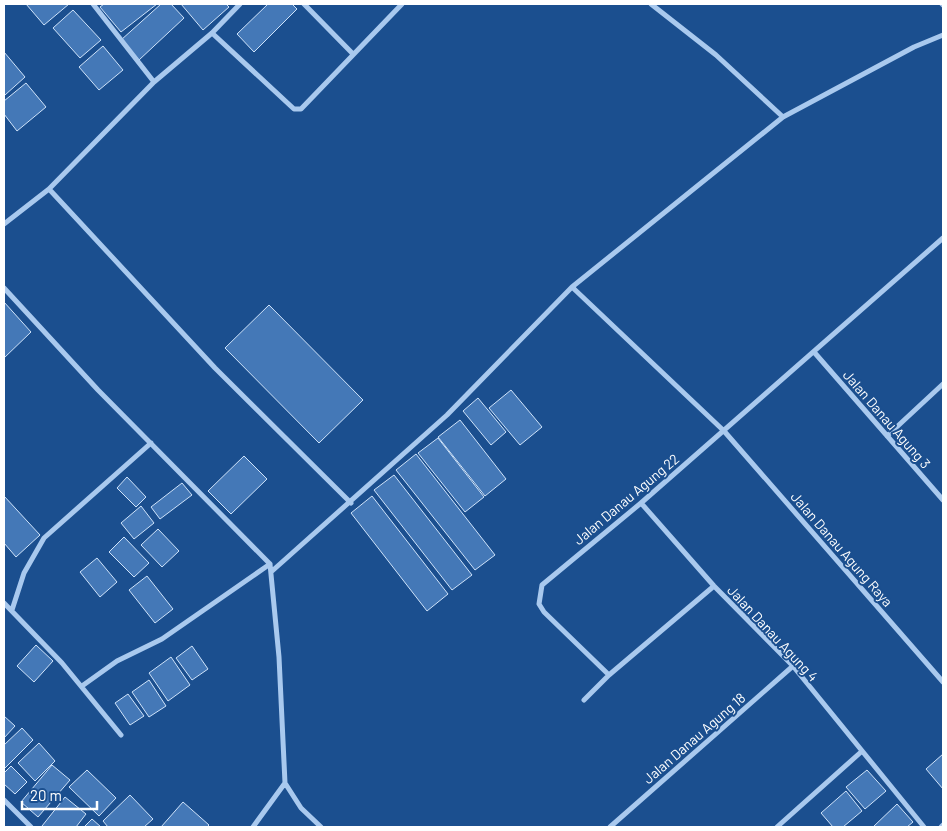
<svg xmlns="http://www.w3.org/2000/svg" width="947" height="831" viewBox="0 0 947 831" font-family="Barlow,sans-serif">
<style>
.building{fill:#4478b7;stroke:#cfe3fa}
.lines{fill:none;stroke-linecap:round;stroke-linejoin:round}
.minor{stroke:#a9c9ee;stroke-width:5}
.labels{text-anchor:middle;dominant-baseline:central;stroke-width:4;stroke-linejoin:round;paint-order:stroke}
.street-label{font-size:14px;fill:#fff;stroke:#1b4f8f}
</style>
<rect width="100%" height="100%" fill="#1b4f8f"/>
<path class="building" d="M26 4H69L44 25Z
M104 4H157L121 32 100 7Z
M161 4H171L184 18 139 60 121 40Z
M181 4H226L229 7 203 30Z
M268 4H292L297 9 254 52 237 34Z
M73 10 101 40 80 58 53 28Z
M103 46 123 70 99 90 79 67Z
M4 52 25 77 5 95 4 93Z
M26 83 46 107 17 131 4 114V101Z
M4 302 31 332 4 358Z
M269 305 363 400 319 443 225 348Z
M511 390 542 427 520 445 489 408Z
M478 398 506 432 491 445 463 411Z
M460 420 506 479 485 496 438 437Z
M438 438 484 497 465 512 418 453Z
M416 454 495 555 475 570 396 470Z
M244 456 267 479 231 514 208 491Z
M394 475 472 575 452 590 374 490Z
M127 477 146 497 136 507 117 488Z
M182 483 192 495 160 519 151 507Z
M4 496 40 535 16 557 4 543Z
M372 496 448 594 427 611 351 513Z
M141 506 154 523 134 539 121 523Z
M158 529 179 551 162 567 141 545Z
M124 537 149 563 134 577 109 552Z
M97 558 117 582 100 597 80 572Z
M147 576 173 609 155 623 129 590Z
M36 645 53 661 34 682 17 666Z
M192 646 208 669 192 680 176 658Z
M171 657 190 685 168 701 149 673Z
M149 680 166 706 149 717 132 692Z
M128 694 144 716 130 725 115 703Z
M4 716 15 726 4 738Z
M22 728 33 740 4 769V745Z
M39 743 55 761 35 781 18 763Z
M943 754V789L926 769Z
M52 765 70 780 38 817 21 802Z
M11 766 27 782 15 794 4 784V773Z
M87 770 116 798 99 816 69 787Z
M867 770 886 791 865 809 846 787Z
M846 791 862 811 843 827H833L821 813Z
M130 795 153 819 144 827H108L103 821Z
M65 797 86 814 76 827H44L42 826Z
M183 802 209 825 207 827H161Z
M897 804 913 822 907 827H873Z
M92 819 101 827H84Z"/>
<g class="lines">
<path class="minor" d="M93 4 154 82
M304 4 353 54
M651 4 716 55 783 117
M942 4 943 5
M212 33 294 109H301L402 4
M49 189 215 368 351 503
M4 224 49 189 154 82 212 33 240 4
M572 287 724 431 943 682
M4 288 98 390 270 564 279 657 285 783 301 808 321 827
M814 352 943 500
M887 436 943 384
M641 503 714 586 793 666 924 827
M271 572 447 415 572 287 783 117 914 47 943 35
M4 603 62 663 121 735
M12 610 24 573 44 538 151 443
M609 675 544 612 539 604 542 585 641 503 943 238
M82 686 117 661 162 639 270 564
M584 700 609 675 714 586
M4 800 31 827
M253 827 285 783
M610 827 793 666
M777 827 861 752
M941 827 943 825"/>
</g>
<g class="labels">
<g class="street-label">
<text transform="translate(887 419) rotate(49)">Jalan Danau Agung 3</text>
<text transform="translate(626 499) rotate(-40)">Jalan Danau Agung 22</text>
<text transform="translate(842 549) rotate(49)">Jalan Danau Agung Raya</text>
<text transform="translate(773 633) rotate(47)">Jalan Danau Agung 4</text>
<text transform="translate(694 738) rotate(-41)">Jalan Danau Agung 18</text>
</g>
</g>
<rect width="947" height="831" fill="none" stroke="#ffffff" stroke-width="10"/>
<path d="M22 801v8h75v-8" fill="none" stroke="#ffffff" stroke-width="2.5"/>
<text x="30" y="801" font-size="15" fill="#ffffff" stroke="#1b4f8f" stroke-width="4" paint-order="stroke">20 m</text>
</svg>
